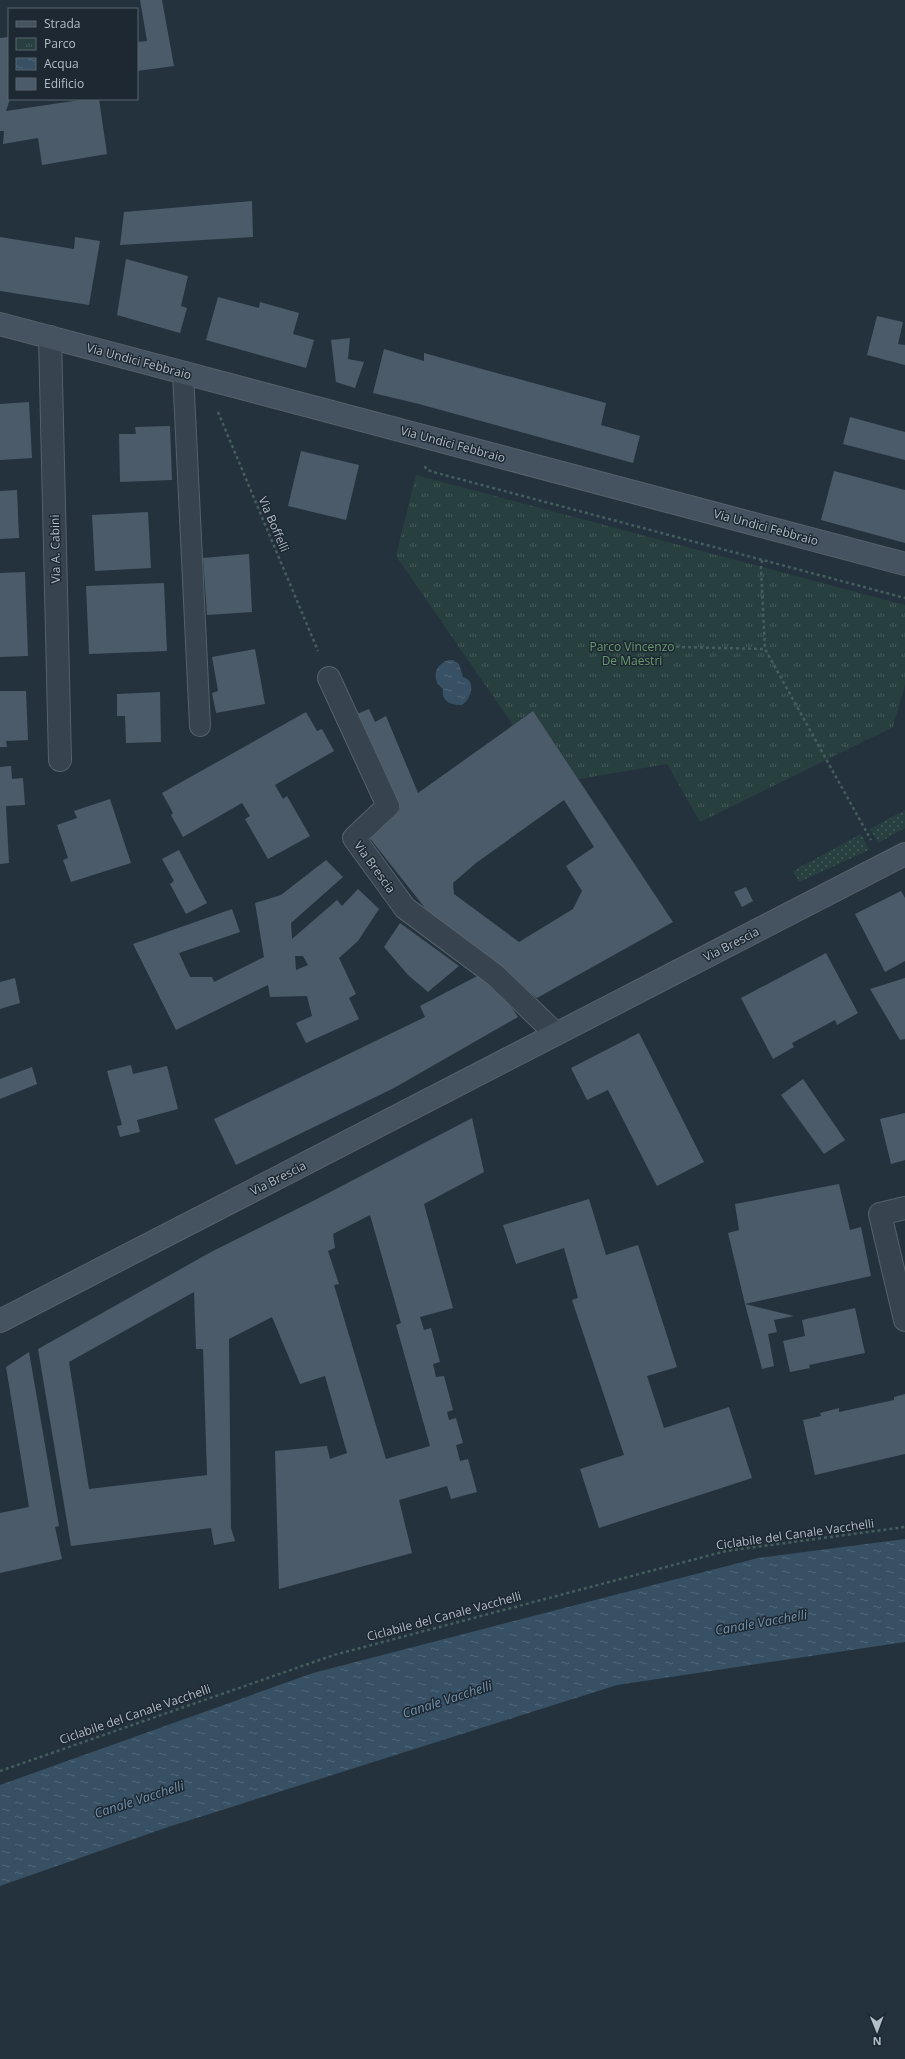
<svg xmlns="http://www.w3.org/2000/svg" width="905" height="2059" viewBox="0 0 905 2059" font-family="'Open Sans',sans-serif">
<style>
.grass{fill:url(#grass-dots)}
.park{fill:url(#park-tufts)}
.water{fill:url(#water-ripples)}
.building{fill:#4c5b69;fill-rule:evenodd}
.lines{fill:none;stroke-linecap:round;stroke-linejoin:round}
.lane-casing{stroke:#56616b;stroke-width:22}
.street-casing{stroke:#56616b;stroke-width:24}
.secondary-casing{stroke:#56616b;stroke-width:24}
.path{stroke:#455d5c;stroke-width:2.5;stroke-dasharray:3 3;stroke-linecap:butt}
.lane{stroke:#37434e;stroke-width:20}
.street{stroke:#37434e;stroke-width:22}
.secondary{stroke:#455361;stroke-width:22}
.labels{text-anchor:middle;dominant-baseline:central;stroke-width:3;stroke-linejoin:round;paint-order:stroke}
.street-label{font-size:12px;fill:#b3bec9;stroke:#1d2832}
.park-label{font-size:12px;fill:#6a9a6f;stroke:#1d2832}
.water-label{font-size:13px;font-style:italic;fill:#7393ac;stroke:#1d2832}
</style>
<defs>
<pattern id="grass-dots" width="8" height="8" patternUnits="userSpaceOnUse"><rect width="8" height="8" fill="#27403f"/><path d="M2 2h.1M6 6h.1" fill="none" stroke="#445a59" stroke-width="1.8" stroke-linecap="round"/></pattern>
<pattern id="park-tufts" width="24" height="20" patternUnits="userSpaceOnUse"><rect width="24" height="20" fill="#27403f"/><path d="M3 7l-1-3M5 7V3M7 7l1-3M15 17l-1-3M17 17v-4M19 17l1-3" fill="none" stroke="#445a59"/></pattern>
<pattern id="water-ripples" width="26" height="14" patternUnits="userSpaceOnUse"><rect width="26" height="14" fill="#375064"/><path d="M2 4q2-2 4 0t4 0M15 11q2-2 4 0t4 0" fill="none" stroke="#526779"/></pattern>
</defs>
<rect width="100%" height="100%" fill="#24323d"/>
<path class="grass" d="M905 810V828L878 843 870 829Z
M861 834 869 850 799 882 793 871Z"/>
<path class="park" d="M416 475 905 605V684L893 727 700 822 667 764 579 779 533 711 513 725 396 556Z"/>
<path class="water" d="M449 660H453L459 664 463 677C477 681 471 699 462 705 452 705 441 702 443 689 431 680 434 664 449 660Z
M905 1539V1642L617 1685 168 1827 0 1886V1785L313 1673 758 1558Z"/>
<path class="building" d="M140 0H162L174 66 137 71V42L147 41Z
M9 37 10 99 6 111 87 99H99L107 154 42 165 38 138 3 144 4 131H0V38Z
M252 201 253 237 120 245 124 212Z
M0 237 74 249 75 237 100 241 89 305 0 291Z
M126 259 188 276 181 306 187 308 180 333 117 315Z
M218 297 259 308 260 302 299 313 293 334 314 340 306 368 206 340Z
M877 316 903 322 898 344 905 345V365L867 355Z
M350 338 348 359 364 362 355 388 336 382 331 340Z
M384 349 424 361V353L606 403 601 425 640 436 633 463 419 404 373 393Z
M29 402 32 458 0 460V404Z
M850 417 905 432V460L843 444Z
M170 426 172 480 120 482 119 434H136L135 427Z
M301 451 359 465 346 520 288 506Z
M834 471 905 490V543L821 520Z
M17 490 19 538 0 539V491Z
M148 512 151 568 95 571 92 515Z
M249 554 252 612 207 615 203 558Z
M25 572 28 656 0 657V573Z
M164 583 167 651 89 654 86 586Z
M255 649 265 704 216 713 212 693 218 691 212 657Z
M0 691H26L28 740 6 741 7 747H0Z
M160 692 161 742 126 743 125 716H117V694Z
M369 709 375 722 386 716 418 793 533 711 673 922 537 998 488 961 429 913 368 836 400 809 352 716ZM564 800 594 847 566 866 582 891 573 909 519 942 454 894 453 883 476 863Z
M306 712 317 731 322 729 334 751 275 785 283 799 287 796 310 836 268 859 245 819 250 816 242 803 183 837 171 815 173 813 162 793Z
M11 766 12 779 23 778 25 805 6 806 9 863 0 864V767Z
M110 799 131 863 71 882 63 860 68 858 57 825 77 818 74 811Z
M179 850 207 903 186 914 170 884 174 881 162 859Z
M326 860 343 877 291 923 292 939 337 900 342 906 358 889 379 909 358 941 339 958 356 994 349 998 359 1019 306 1043 296 1023 312 1016 307 996 270 997 268 985 176 1030 133 944 232 909 240 932 179 953 190 977H212L214 982 264 957 255 903 281 895ZM295 956H303L308 965 296 970Z
M746 887 753 901 742 907 734 892Z
M901 891 905 898V961L885 972 855 914Z
M400 923 459 966 428 992 408 975 384 947Z
M826 953 858 1013 837 1025 835 1020 792 1043 794 1047 773 1059 741 998Z
M481 974 501 992 518 1017 394 1088 236 1165 214 1119 425 1017 420 1006Z
M15 978 20 1003 0 1009V982Z
M905 978V1039L900 1040 870 989Z
M639 1033 704 1162 657 1186 608 1090 587 1100 571 1068Z
M131 1065 133 1074 167 1066 178 1109 137 1120 140 1132 120 1137 117 1126 122 1125 107 1071Z
M32 1067 37 1084 0 1099V1079Z
M803 1079 845 1140 824 1154 781 1095Z
M905 1113V1160L891 1164 880 1119Z
M472 1118 484 1172 424 1204 453 1308 420 1317 424 1330 431 1328 440 1362 433 1364 436 1377 444 1376 453 1410 447 1412 449 1420 456 1418 463 1443 456 1445 460 1461 468 1459 477 1492 451 1499 447 1486 399 1500 412 1553 279 1589 275 1451 327 1446 330 1459 347 1453 325 1376 300 1384 272 1317 229 1339 231 1528 235 1541 214 1545 211 1528 71 1546 38 1349 211 1252 313 1201ZM370 1215 401 1323 396 1325 430 1446 386 1459 334 1285 339 1284 328 1251 335 1248 333 1234ZM194 1292 196 1349H203L207 1475 89 1489 69 1362Z
M839 1184 850 1230 861 1227 871 1276 745 1304 728 1233 739 1230 735 1204Z
M589 1199 606 1255 638 1245 677 1367 647 1376 664 1428 729 1407 752 1478 599 1528 580 1469 624 1455 572 1300 578 1298 564 1248 516 1264 503 1225Z
M745 1304 794 1316 774 1320 777 1332 768 1334 774 1366 762 1369Z
M855 1308 865 1353 809 1365 810 1368 790 1372 783 1341 805 1336 802 1320Z
M29 1352 59 1526 55 1527 62 1559 0 1573V1513L29 1507 6 1367Z
M905 1394V1454L815 1475 803 1420 821 1416 820 1413 839 1408V1412L894 1400V1397Z"/>
<g class="lines">
<g class="lane-casing">
<path id="lane" d="M183 372 200 726"/>
</g>
<g class="street-casing">
<path id="street" d="M50 337 60 760
M329 678 388 806 354 838 405 908 495 975 556 1034
M905 1208 880 1214 905 1320"/>
</g>
<g class="secondary-casing">
<path id="secondary" d="M0 324 905 564
M0 1321 905 854"/>
</g>
<path class="path" d="M218 412 318 651
M425 466 426 469 433 472 905 598
M762 560 761 568 765 649 871 840
M634 646 765 649
M0 1771 334 1655 726 1551 905 1527"/>
<use href="#lane" class="lane"/>
<use href="#street" class="street"/>
<use href="#secondary" class="secondary"/>
</g>
<g class="labels">
<g class="street-label">
<text transform="translate(139 361) rotate(15)">Via Undici Febbraio</text>
<text transform="translate(453 444) rotate(15)">Via Undici Febbraio</text>
<text transform="translate(274 524) rotate(67)">Via Boffelli</text>
<text transform="translate(766 527) rotate(15)">Via Undici Febbraio</text>
<text transform="translate(55 549) rotate(-91)">Via A. Cabini</text>
<text transform="translate(375 867) rotate(54)">Via Brescia</text>
<text transform="translate(731 944) rotate(-27)">Via Brescia</text>
<text transform="translate(278 1178) rotate(-27)">Via Brescia</text>
<text transform="translate(795 1534) rotate(-8)">Ciclabile del Canale Vacchelli</text>
<text transform="translate(444 1616) rotate(-15)">Ciclabile del Canale Vacchelli</text>
<text transform="translate(135 1714) rotate(-19)">Ciclabile del Canale Vacchelli</text>
</g>
<g class="park-label">
<text x="632" y="646">Parco Vincenzo<tspan x="632" dy="14">De Maestri</tspan></text>
</g>
<g class="water-label">
<text transform="translate(761 1622) rotate(-10)">Canale Vacchelli</text>
<text transform="translate(447 1699) rotate(-18)">Canale Vacchelli</text>
<text transform="translate(139 1799) rotate(-18)">Canale Vacchelli</text>
</g>
</g>
<rect x="8" y="8" width="130" height="92" fill="#1d2832" stroke="#59646e"/>
<rect x="16" y="21" width="20" height="6" fill="#455361" stroke="#59646e"/>
<text x="44" y="28" font-size="12" fill="#b3bec9">Strada</text>
<rect x="16" y="38" width="20" height="12" fill="url(#park-tufts)" stroke="#59646e"/>
<text x="44" y="48" font-size="12" fill="#b3bec9">Parco</text>
<rect x="16" y="58" width="20" height="12" fill="url(#water-ripples)" stroke="#59646e"/>
<text x="44" y="68" font-size="12" fill="#b3bec9">Acqua</text>
<rect x="16" y="78" width="20" height="12" fill="#4c5b69" stroke="#59646e"/>
<text x="44" y="88" font-size="12" fill="#b3bec9">Edificio</text>
<g transform="translate(877 2031) rotate(179)" stroke="#1d2832" stroke-width="3" paint-order="stroke">
<path d="M0-3L7 15L0 10L-7 15Z" fill="#b3bec9"/>
<text y="-6" font-size="11" font-weight="bold" text-anchor="middle" fill="#b3bec9">N</text>
</g>
</svg>
